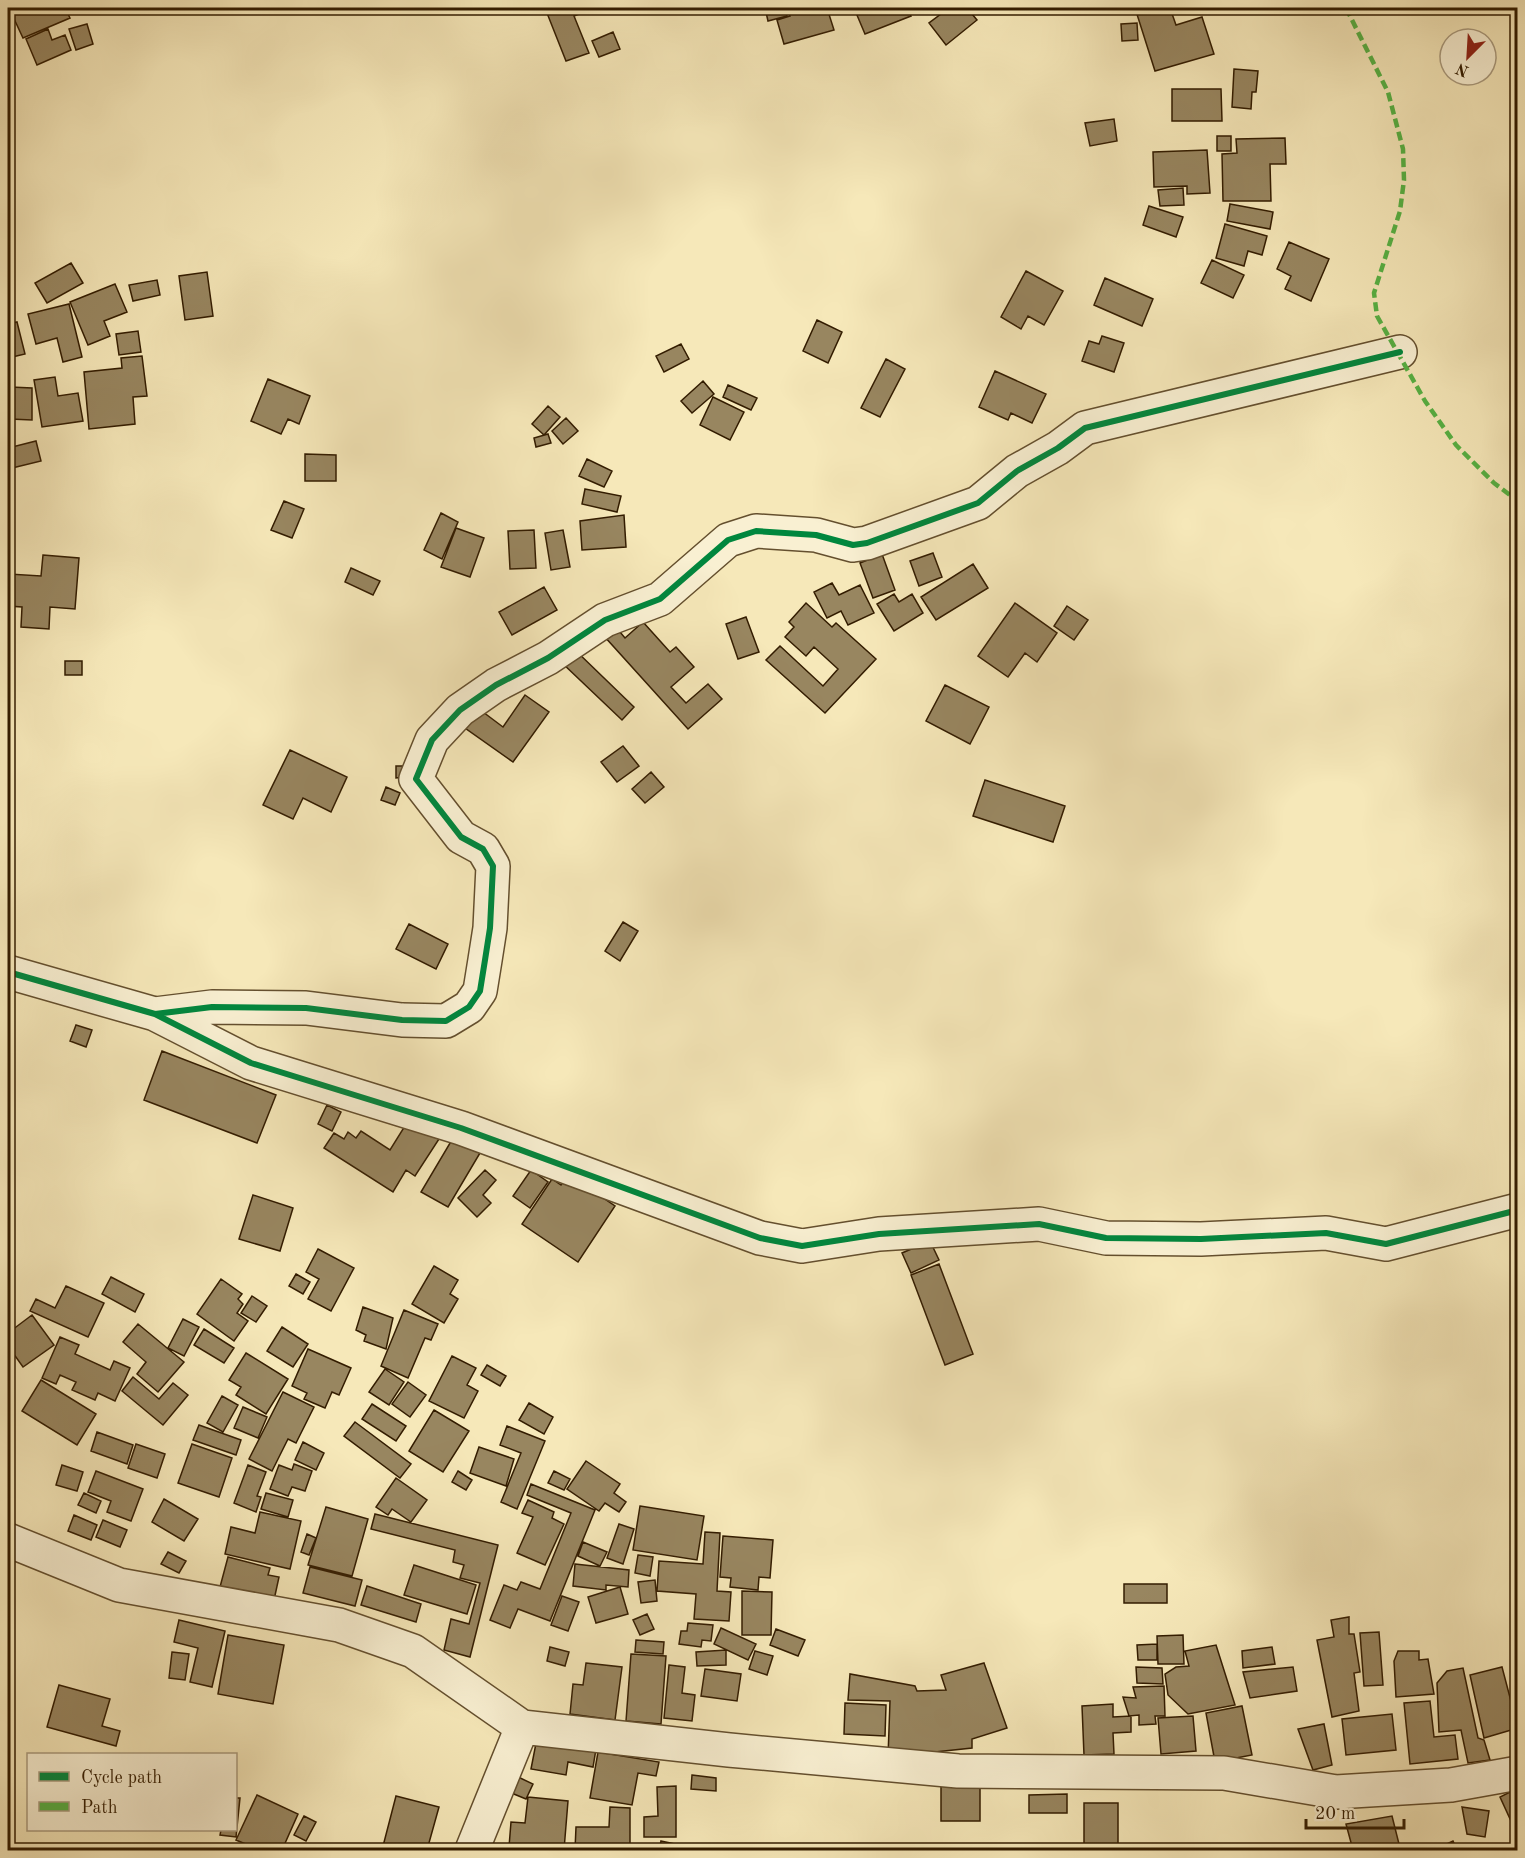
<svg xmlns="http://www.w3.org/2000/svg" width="1525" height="1858" viewBox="0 0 1525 1858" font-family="'Old Standard TT',serif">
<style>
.building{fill:#988660;stroke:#331c00;stroke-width:1.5}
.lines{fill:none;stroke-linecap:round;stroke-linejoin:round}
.minor-casing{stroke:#644f2e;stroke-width:36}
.minor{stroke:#f9f0d2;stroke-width:33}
.quiet{stroke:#56b143;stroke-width:4.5;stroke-dasharray:9 4.5;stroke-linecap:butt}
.cycleway-casing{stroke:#f9f0d2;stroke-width:10}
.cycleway{stroke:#00873e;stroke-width:6}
</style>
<rect width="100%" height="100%" fill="#f6e8b9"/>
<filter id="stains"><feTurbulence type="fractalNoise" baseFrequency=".00333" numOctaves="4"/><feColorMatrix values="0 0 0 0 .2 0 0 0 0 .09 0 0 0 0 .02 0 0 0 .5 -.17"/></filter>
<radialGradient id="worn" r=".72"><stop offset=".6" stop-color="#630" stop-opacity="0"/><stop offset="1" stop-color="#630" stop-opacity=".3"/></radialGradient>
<path class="building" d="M9 8H65L70 18 23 38Z
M545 8H585L587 11 574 16 589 53 566 61Z
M765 8H785L787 16 768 21Z
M793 8H827L834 30 784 44 777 20 790 16 787 9Z
M854 8H907L911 16 865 34Z
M949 8H967L977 20 946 45 929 23Z
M1135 8H1170L1176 25 1202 17 1214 54 1155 71Z
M1137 23 1138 40 1122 41 1121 24Z
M87 24 93 44 76 50 69 29Z
M48 29 52 40 65 35 71 50 37 65 26 39Z
M613 32 620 49 599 57 592 41Z
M1234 69 1258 71 1256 92H1252L1251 109 1232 107Z
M1172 89H1221L1222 121H1172Z
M1114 119 1117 141 1090 146 1085 123Z
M1217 136H1231V151H1217Z
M1285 138 1286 164H1270L1271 201H1223L1222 154 1237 153 1236 139Z
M1207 150 1210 193 1187 194V186L1154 187 1153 152Z
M1183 188 1184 205 1160 206 1158 190Z
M1230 204 1273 212 1270 229 1227 221Z
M1149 206 1183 217 1176 237 1143 225Z
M1225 224 1267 236 1262 255 1248 251 1244 266 1216 258Z
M1289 242 1329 259 1311 301 1285 289 1291 276 1277 269Z
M1212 260 1244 275 1233 298 1201 283Z
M71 263 83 283 47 303 35 283Z
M1026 271 1063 291 1044 325 1028 316 1021 329 1001 317Z
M207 272 213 316 185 320 179 276Z
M1105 278 1153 299 1142 326 1094 305Z
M157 280 160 295 133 301 129 285Z
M115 284 127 312 104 321 110 336 88 345 70 302Z
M69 304 82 357 63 362 57 338 36 344 28 314Z
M817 320 842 332 828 363 803 351Z
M17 322 25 354 8 358V324Z
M138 331 141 352 119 355 116 334Z
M1102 336 1124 343 1114 372 1082 361 1089 341 1099 344Z
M681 344 689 359 664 372 656 356Z
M142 356 147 396 133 397 135 424 89 429 84 372 122 368 121 358Z
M886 359 905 369 880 417 861 408Z
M995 371 1046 394 1032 423 1011 413 1008 420 979 407Z
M55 377 58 396 78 393 83 421 42 427 34 380Z
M268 379 310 396 299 424 288 419 281 434 251 421Z
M703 381 714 394 692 413 681 401Z
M728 385 757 398 751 410 723 397Z
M10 387 32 388V420L10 419Z
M713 397 744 412 730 440 700 425Z
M548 406 560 417 544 435 532 424Z
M566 418 578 431 563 444 552 431Z
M548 434 551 443 536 447 534 438Z
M36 441 41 461 8 469V448Z
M305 454 336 455V481H305Z
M587 459 612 471 604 487 579 476Z
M585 489 621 496 617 512 582 504Z
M284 501 304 509 292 538 271 530Z
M441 513 458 522 442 559 424 550Z
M624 515 626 547 582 550 580 521Z
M456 528 484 538 470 577 441 567Z
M534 530 536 568 510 569 508 531Z
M563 530 570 567 551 570 545 533Z
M933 553 942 577 919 586 910 561Z
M882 554 895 590 873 598 860 563Z
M43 555 79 558 75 609 50 607 49 629 21 627 22 607 8 606 9 574 41 576Z
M973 564 988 588 936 620 921 597Z
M351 568 380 581 373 595 345 582Z
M832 583 839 595 860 585 874 613 848 625 841 611 827 618 814 592Z
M544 587 557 610 512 635 499 612Z
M894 594 899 602 912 594 923 613 894 631 877 604Z
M806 603 832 627 836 623 876 659 825 713 766 660 780 646 823 686 838 669 814 647 806 656 785 637 794 627 789 622Z
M1015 603 1057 633 1037 662 1025 653 1008 677 978 656Z
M1067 606 1088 620 1074 640 1054 626Z
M746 617 759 652 738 659 726 624Z
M643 622 670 652 676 647 694 667 671 687 686 703 708 684 722 699 688 729 604 636 615 626 625 638Z
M573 648 634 707 622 720 560 661Z
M65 661H82V675H65Z
M945 685 989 707 970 744 926 721Z
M525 695 549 712 513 762 465 728 479 709 503 727Z
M623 746 639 766 617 782 601 762Z
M290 750 347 777 331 812 303 798 293 819 263 805Z
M396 766H406V777L396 778Z
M651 772 664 787 645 803 632 789Z
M985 780 1065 806 1053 842 973 816Z
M386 787 400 793 395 805 381 800Z
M623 922 638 931 620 961 605 951Z
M409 924 448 944 436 969 396 949Z
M76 1025 92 1030 86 1047 70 1041Z
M162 1051 276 1095 257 1143 144 1100Z
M327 1105 341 1112 332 1131 318 1124Z
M408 1121 439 1139 415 1176 406 1170 393 1192 324 1148 334 1133 344 1139 348 1132 356 1138 361 1131 390 1150Z
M453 1138 480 1153 448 1207 421 1192Z
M485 1170 496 1180 483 1195 491 1203 477 1217 458 1198Z
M531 1170 548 1182 530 1208 513 1196Z
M568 1174 615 1206 578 1262 522 1224 552 1179 561 1185Z
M253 1195 293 1208 280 1251 239 1239Z
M930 1241 939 1260 911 1273 902 1253Z
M318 1249 354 1268 331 1311 308 1299 319 1279 306 1272Z
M939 1264 973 1354 945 1365 911 1275Z
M434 1266 458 1280 450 1294 458 1299 444 1323 412 1304Z
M296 1274 310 1282 303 1294 289 1286Z
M111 1277 144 1294 135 1312 102 1294Z
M221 1279 242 1294 238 1299 243 1304 237 1313 248 1321 234 1341 197 1314Z
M66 1286 104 1303 88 1337 30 1311 36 1299 55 1308Z
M252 1296 267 1306 256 1322 241 1313Z
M363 1307 393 1318 386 1349 364 1341 366 1335 356 1330Z
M404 1310 438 1324 431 1340 425 1338 408 1378 381 1366Z
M32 1315 54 1345 23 1367 8 1346V1333Z
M183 1319 199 1327 184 1356 168 1348Z
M138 1324 184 1362 158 1392 137 1374 146 1362 123 1342Z
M282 1327 308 1344 293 1367 267 1351Z
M204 1329 234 1348 224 1363 194 1345Z
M60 1337 79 1345 75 1354 110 1370 114 1361 130 1368 115 1401 98 1393 95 1400 72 1390 76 1382 60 1375 56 1384 42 1378Z
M308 1349 351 1368 339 1395 332 1392 325 1408 304 1399 307 1393 292 1386Z
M246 1353 288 1379 266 1414 236 1395 241 1387 229 1380Z
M452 1356 476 1368 467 1385 478 1391 464 1418 429 1401Z
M487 1365 506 1376 500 1386 481 1375Z
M385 1369 404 1382 389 1405 369 1392Z
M133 1377 159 1399 173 1383 188 1395 163 1425 122 1391Z
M41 1380 96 1414 77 1445 22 1411Z
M408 1382 426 1395 410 1417 392 1404Z
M283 1392 314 1407 296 1443 288 1439 272 1471 249 1459Z
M222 1396 238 1405 223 1432 207 1423Z
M529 1403 553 1417 544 1434 519 1420Z
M372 1404 406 1426 396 1441 362 1419Z
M243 1407 267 1417 258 1438 234 1428Z
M434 1410 469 1431 443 1472 409 1451Z
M355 1422 411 1464 400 1478 344 1436Z
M199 1425 241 1440 236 1455 193 1440Z
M507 1426 545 1441 517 1509 501 1502 521 1453 500 1445Z
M97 1432 133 1445 127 1464 91 1451Z
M303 1442 324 1453 316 1470 295 1460Z
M136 1444 165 1454 157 1478 128 1468Z
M192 1444 232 1458 219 1497 178 1483Z
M479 1447 514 1459 506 1486 470 1473Z
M586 1461 620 1484 614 1493 626 1502 619 1512 605 1503 599 1511 567 1489Z
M294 1464 312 1471 305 1491 292 1487 288 1496 270 1489 279 1465 292 1470Z
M62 1465 83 1472 77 1491 56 1485Z
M248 1465 266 1472 257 1496 261 1497 256 1512 234 1503Z
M96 1471 143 1489 131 1521 107 1512 111 1501 88 1492Z
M458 1471 472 1480 466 1490 452 1482Z
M554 1471 570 1479 564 1490 548 1483Z
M396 1478 427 1500 411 1522 392 1509 388 1515 376 1507Z
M531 1484 595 1510 550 1621 518 1609 510 1628 490 1620 504 1585 517 1590 521 1582 540 1589 571 1513 527 1495Z
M84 1493 101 1501 96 1513 78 1505Z
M266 1493 293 1500 288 1517 261 1509Z
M164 1499 198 1519 184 1541 152 1522Z
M528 1500 554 1512 552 1518 564 1524 545 1565 517 1553 533 1517 522 1513Z
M640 1506 704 1516 697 1560 633 1550Z
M326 1507 368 1519 352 1576 308 1565Z
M260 1512 301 1521 290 1569 225 1554 231 1527 255 1533Z
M375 1514 498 1545 470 1657 444 1650 451 1619 469 1624 480 1583 460 1578 464 1565 453 1562 455 1550 371 1529Z
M74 1515 97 1525 91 1540 68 1531Z
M103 1520 127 1530 120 1547 96 1537Z
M619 1524 634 1529 623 1564 607 1558Z
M705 1532 720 1533 717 1591 731 1592 729 1621 694 1619 696 1594 657 1591 659 1561 703 1564Z
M307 1534 316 1538 309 1555 301 1552Z
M723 1536 773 1540 770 1578 759 1577 758 1590 730 1587 731 1578 720 1577Z
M583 1542 607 1552 600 1566 578 1556Z
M168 1552 186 1561 179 1573 161 1564Z
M638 1555 653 1557 650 1576 635 1573Z
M228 1557 270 1568 268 1575 279 1577 274 1600 220 1587Z
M575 1564 629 1570 628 1587 606 1585V1590L573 1586Z
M414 1565 476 1585 467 1614 404 1595Z
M310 1567 362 1580 355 1606 303 1593Z
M655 1580 657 1601 641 1603 638 1582Z
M1124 1584H1167V1603H1124Z
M367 1586 421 1604 416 1622 361 1605Z
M620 1587 628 1614 596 1623 588 1597Z
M742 1591 772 1592 771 1635H742Z
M562 1596 579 1602 568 1631 551 1625Z
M647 1614 654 1629 640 1635 633 1620Z
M1349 1617V1634H1354L1360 1672 1354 1673 1359 1711 1332 1717 1317 1640 1334 1637 1331 1620Z
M179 1620 225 1631 212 1687 190 1682 198 1648 174 1642Z
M688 1623 713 1625 711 1641 702 1640 701 1647 679 1644 681 1631H687Z
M721 1628 756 1644 748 1660 714 1644Z
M776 1629 805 1640 798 1656 770 1645Z
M1379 1632 1383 1685 1364 1686 1360 1633Z
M228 1635 284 1645 273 1704 218 1694Z
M1183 1635 1184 1664H1158L1157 1636Z
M636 1640 664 1642 663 1654 635 1652Z
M1157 1644V1660H1138L1137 1645Z
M1216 1645 1235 1705 1188 1714 1168 1695 1165 1674 1176 1667 1189 1666 1185 1651Z
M550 1647 569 1652 565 1666 547 1661Z
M1272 1647 1275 1664 1243 1668 1242 1651Z
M726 1650V1665L697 1666 696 1652Z
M755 1651 773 1656 767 1675 749 1669Z
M1398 1651H1419V1660L1428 1659 1434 1694 1396 1697 1394 1661Z
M172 1652 189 1654 185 1680 169 1678Z
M631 1654 666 1656 661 1724 626 1721Z
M586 1663 622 1667 615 1720 570 1714 573 1684 583 1685Z
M984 1663 1007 1728 972 1739V1748L888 1757 890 1701 848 1700 850 1674 915 1686 917 1691 946 1690 941 1675Z
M669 1665 685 1667 682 1693 695 1695 692 1721 664 1718Z
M1136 1667 1162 1668 1163 1684 1137 1683Z
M1293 1667 1297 1691 1250 1698 1243 1672Z
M1502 1667 1518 1728 1484 1738 1470 1675Z
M1463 1668 1478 1738 1484 1740 1490 1760 1468 1763 1461 1730 1439 1732 1437 1683 1447 1671Z
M705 1669 741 1674 737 1701 701 1696Z
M59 1685 110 1699 102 1726 120 1731 116 1746 47 1727Z
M1164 1686 1165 1716H1155L1156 1724 1139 1725V1715L1129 1716 1123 1697 1136 1698 1133 1687Z
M1430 1701 1434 1737 1455 1735 1458 1759 1410 1764 1404 1703Z
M845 1703 886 1705 885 1736 844 1734Z
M1113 1704V1717L1131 1716V1732L1113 1733 1114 1754 1084 1755 1082 1706Z
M1242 1706 1252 1755 1215 1762 1206 1713Z
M1392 1714 1396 1750 1346 1755 1342 1719Z
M1193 1716 1196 1751 1161 1754 1158 1718Z
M1324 1724 1332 1765 1313 1770 1298 1729Z
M537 1738 596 1749 593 1767 568 1762 566 1775 531 1769Z
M598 1752 659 1762 656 1776 638 1773 632 1805 590 1798Z
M692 1775 716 1778V1791L691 1789Z
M516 1776 533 1784 526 1799 509 1792Z
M676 1786V1837H644V1817L658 1816 657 1787Z
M941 1786 980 1787V1821H941Z
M1518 1788V1818L1511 1821 1500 1797Z
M1067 1794V1813H1029V1795Z
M257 1795 298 1814 282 1850H260L236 1840Z
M396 1796 439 1807 427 1850H382Z
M528 1797 568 1801 564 1850 509 1847 511 1822 525 1823Z
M236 1798H240L236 1837 220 1835 221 1830H236Z
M1084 1803H1118V1846L1084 1845Z
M610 1807 630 1808V1850H575L576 1827H609Z
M1462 1807 1489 1811 1485 1837 1467 1834Z
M304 1816 316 1822 306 1841 294 1835Z
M1392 1816 1399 1844 1373 1850H1353L1346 1824Z
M661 1841 680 1845 679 1850H659Z
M1453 1841 1457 1850H1434Z
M983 1845V1850H939V1849Z"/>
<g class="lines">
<g class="minor-casing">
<path id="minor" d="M8 972 155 1014 251 1063 461 1128 760 1238 802 1246 879 1234 1039 1224 1106 1238 1201 1239 1326 1233 1386 1244 1518 1210
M155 1014 212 1007 306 1008 402 1020 446 1021 469 1007 480 991 485 960 490 928 493 866 483 849 461 837 416 779 432 740 460 710 496 685 548 658 605 620 660 599 728 540 756 531 816 535 853 545 867 543 978 503 1017 471 1058 448 1085 428 1400 352
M8 1540 119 1585 339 1625 413 1651 522 1727 729 1750 958 1771 1224 1773 1336 1792 1451 1785 1518 1773
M472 1850 522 1727"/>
</g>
<use href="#minor" class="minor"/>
<path class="quiet" d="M1346 8 1388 92 1403 149 1404 180 1400 211 1374 293 1377 316 1425 401 1456 445 1494 483 1518 501"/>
<g class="cycleway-casing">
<path id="cycleway" d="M8 972 155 1014 251 1063 461 1128 760 1238 802 1246 879 1234 1039 1224 1106 1238 1201 1239 1326 1233 1386 1244 1518 1210
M155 1014 212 1007 306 1008 402 1020 446 1021 469 1007 480 991 485 960 490 928 493 866 483 849 461 837 416 779 432 740 460 710 496 685 548 658 605 620 660 599 728 540 756 531 816 535 853 545 867 543 978 503 1017 471 1058 448 1085 428 1400 352"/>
</g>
<use href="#cycleway" class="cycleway"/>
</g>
<rect width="1525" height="1858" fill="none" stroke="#f6e8b9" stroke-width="30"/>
<rect x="9" y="9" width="1507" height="1840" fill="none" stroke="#331c00" stroke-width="3"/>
<rect x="15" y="15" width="1495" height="1828" fill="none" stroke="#331c00" stroke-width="1.5"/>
<rect x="27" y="1753" width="210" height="78" fill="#f9f0d2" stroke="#aa9b7e" stroke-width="1.5"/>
<rect x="39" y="1772" width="30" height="9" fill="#00873e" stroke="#aa9b7e" stroke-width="1.5"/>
<text x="81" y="1783" font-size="18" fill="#331c00">Cycle path</text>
<rect x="39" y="1802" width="30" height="9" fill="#56b143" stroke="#aa9b7e" stroke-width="1.5"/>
<text x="81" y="1813" font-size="18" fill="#331c00">Path</text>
<g transform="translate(1468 57) rotate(204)"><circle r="28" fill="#f9f0d2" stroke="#aa9b7e" stroke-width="1.5"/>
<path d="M0-4.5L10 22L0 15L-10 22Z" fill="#8f2418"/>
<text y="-9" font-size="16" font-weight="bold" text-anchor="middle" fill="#331c00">N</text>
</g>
<path d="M1306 1819v9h98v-9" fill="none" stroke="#331c00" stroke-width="3"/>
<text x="1315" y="1819" font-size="18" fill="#331c00" stroke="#f9f0d2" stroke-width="4.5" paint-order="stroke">20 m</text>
<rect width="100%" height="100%" filter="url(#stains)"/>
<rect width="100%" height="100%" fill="url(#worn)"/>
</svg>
